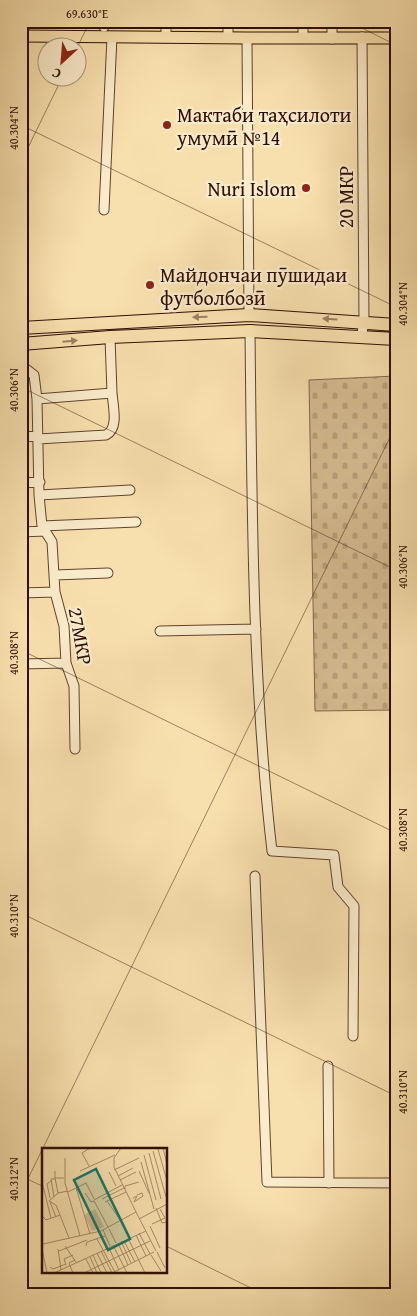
<svg xmlns="http://www.w3.org/2000/svg" width="417" height="1316" viewBox="0 0 417 1316" font-family="'Gentium Book Plus',serif">
<style>
.cemetery{fill:url(#cemetery-stones);stroke:#826449}
.lines{fill:none;stroke-linecap:round;stroke-linejoin:round}
.minor-casing{stroke:#60422c;stroke-width:11}
.major-casing{stroke:#2e0d01;stroke-width:13}
.highway-casing{stroke:#2e0d01;stroke-width:14}
.minor{stroke:#faebca;stroke-width:9}
.major{stroke:#f8e0ae;stroke-width:11}
.highway{stroke:#f8e0ae;stroke-width:12}
.oneway{fill:#9d8160}
.ticks{fill:none;stroke:#2e0d01;stroke-width:1;stroke-opacity:0.45}
.poi-dot{fill:#8f2418;stroke:#faebca;stroke-width:2}
.labels{text-anchor:middle;dominant-baseline:central;stroke-width:4.5;stroke-linejoin:round;paint-order:stroke}
.poi-label{font-size:20px;fill:#2e0d01;stroke:#faebca;text-anchor:start}
.street-label{font-size:20px;fill:#2e0d01;stroke:#faebca}
.inset-road{fill:none;stroke:#a78c69;stroke-width:1}
.view{fill:#0f766e;fill-opacity:0.15;stroke:#0f766e;stroke-width:2.5}
.inset-edge{fill:none;stroke:#2e0d01;stroke-width:2.5}
.neatline{fill:none;stroke:#2e0d01;stroke-width:2}
.ticks-label{font-size:12px;text-anchor:middle;fill:#2e0d01}
</style>
<defs>
<pattern id="cemetery-stones" width="16" height="16" patternUnits="userSpaceOnUse" patternTransform="scale(1.25)"><rect width="16" height="16" fill="#d6bc91"/><path d="M2 7V4a2 2 0 0 1 4 0v3zM10 15v-3a2 2 0 0 1 4 0v3z" fill="#b8a07b"/></pattern>
</defs>
<rect width="100%" height="100%" fill="#f8e0ae"/>
<filter id="stains"><feTurbulence type="fractalNoise" baseFrequency=".004" numOctaves="4"/><feColorMatrix values="0 0 0 0 .2 0 0 0 0 .09 0 0 0 0 .02 0 0 0 .5 -.17"/></filter>
<radialGradient id="worn" r=".72"><stop offset=".6" stop-color="#630" stop-opacity="0"/><stop offset="1" stop-color="#630" stop-opacity=".3"/></radialGradient>
<path class="cemetery" d="M396 376V710L315 711 309 380Z"/>
<g class="lines">
<g class="minor-casing">
<path id="minor" d="M104 21V27
M166 21V37
M228 21V38
M303 21V38
M24 36V21
M247 38 249 315
M332 39V21
M104 210 112 37
M250 331C252 505 252 679 272 851L334 855 338 887 354 906 353 1036
M361 338 364 322 362 37
M21 365 34 375 37 399 39 495 42 526 52 542 55 592 64 626 66 663 74 686 75 749
M37 399 112 393 110 337
M21 437 38 436
M38 439 106 435C119 429 113 406 112 393
M21 483 40 482
M39 495 130 490
M42 526 136 522
M21 532 45 531
M55 575 108 573
M21 593 55 592
M160 631 256 629
M21 664 66 663
M255 876 267 1182 396 1183
M328 1066 329 1183"/>
</g>
<g class="major-casing">
<path id="major" d="M21 36 247 38H396"/>
</g>
<g class="highway-casing">
<path id="highway" d="M21 328 249 315 396 325
M21 344 110 337 250 331 396 339"/>
</g>
<use href="#minor" class="minor"/>
<use href="#major" class="major"/>
<use href="#highway" class="highway"/>
</g>
<defs><path id="oneway-solid" d="M-6-.8H1V-3.2L6.5 0L1 3.2V.8H-6Z" transform="scale(1.25)"/></defs>
<g class="oneway">
<use href="#oneway-solid" transform="translate(200 317) rotate(178)"/>
<use href="#oneway-solid" transform="translate(330 319) rotate(-177)"/>
<use href="#oneway-solid" transform="translate(70 341) rotate(-5)"/>
</g>
<path class="ticks" d="M348 21 396 45M77 48 90 21M21 125 396 307M21 162 62 78M21 387 396 570M21 650 396 833M21 913 396 1096M21 1176 44 1187M21 1193 396 425M166 1246 265 1295"/>
<g class="poi-dot">
<circle cx="167" cy="125" r="5"/>
<circle cx="306" cy="188" r="5"/>
<circle cx="150" cy="285" r="5"/>
</g>
<g class="labels">
<g class="poi-label">
<text x="177" y="114">Мактаби таҳсилоти<tspan x="177" dy="23">умумӣ №14</tspan></text>
<text x="296" y="188" text-anchor="end">Nuri Islom</text>
<text x="160" y="274">Майдончаи пӯшидаи<tspan x="160" dy="23">футболбозӣ</tspan></text>
</g>
<g class="street-label">
<text transform="translate(345 197) rotate(-90)">20 МКР</text>
<text transform="translate(81 636) rotate(80)">27МКР</text>
</g>
</g>
<g transform="translate(42 1148)">
<rect width="125" height="125" fill="#f8e0ae"/>
<path d="M53 61 62 79 50 83 42 67Z" fill="#d6bc91"/>
<path class="inset-road" d="M79 0 72 10V19L94 64M121 0 125 16M116 1 125 33M111 3 124 49M107 5 119 51M102 7 114 52M23 10V35L38 88M99 14 112 61M47 18 40 5 48 0M72 22 97 10M13 23V30H22M38 23 73 7M97 23 107 45M67 24 74 38M76 28 91 20M13 30 16 45M78 32 94 24M0 34 9 70M34 40 42 66M83 41V38L97 34M26 44 44 35 52 51M43 45 49 54 52 53 66 79M12 49 9 31H13M8 50 5 36 9 33M91 50 95 48 92 54 101 48 100 45 95 47M60 51 82 40M52 52 80 37M7 53 14 57 27 90M7 53 16 45 26 43M65 53 79 73M8 54 14 69M63 54 84 44M114 60 120 75 125 74M42 66 48 86M0 68 4 72 18 67M97 71 125 56M110 76 123 70 118 61M108 78 118 100M67 81 74 95M61 82 68 98M97 85 108 106M94 87 104 108M86 90 103 125M55 91 73 124M79 93 89 115M82 93 93 114M76 95 86 117M1 96 59 83 94 64 114 103M71 97 85 125M23 98 34 114M44 98 45 94 63 88M67 100 77 122M0 101 5 125M16 101 19 122M17 103 45 92M59 103 70 125M115 104 123 120M55 105 65 125M51 107 59 125M109 107 119 123M48 109 55 125M44 111 51 125M24 117 22 111 31 107M8 119 11 121 24 116M12 125 104 83M31 125 27 115 33 112M42 125 108 93M70 125 112 104"/>
<path class="view" d="M54 21 88 91 66 102 32 32Z"/>
<rect width="125" height="125" class="inset-edge"/>
</g>
<rect width="417" height="1316" fill="none" stroke="#f8e0ae" stroke-width="55"/>
<g transform="translate(62 62) rotate(206)"><circle r="24" fill="#faebca" stroke="#a8927a"/>
<path d="M0-4L9 19L0 12L-9 19Z" fill="#8f2418"/>
<text y="-8" font-size="14" font-weight="bold" text-anchor="middle" fill="#2e0d01">С</text>
</g>
<rect x="28" y="28" width="362" height="1260" class="neatline"/>
<g class="ticks-label">
<text x="87" y="18">69.630°E</text>
<text transform="translate(14 128) rotate(-90)" y="4">40.304°N</text>
<text transform="translate(403 304) rotate(-90)" y="4">40.304°N</text>
<text transform="translate(14 390) rotate(-90)" y="4">40.306°N</text>
<text transform="translate(403 567) rotate(-90)" y="4">40.306°N</text>
<text transform="translate(14 653) rotate(-90)" y="4">40.308°N</text>
<text transform="translate(403 830) rotate(-90)" y="4">40.308°N</text>
<text transform="translate(14 916) rotate(-90)" y="4">40.310°N</text>
<text transform="translate(403 1092) rotate(-90)" y="4">40.310°N</text>
<text transform="translate(14 1179) rotate(-90)" y="4">40.312°N</text>
</g>
<rect width="100%" height="100%" filter="url(#stains)"/>
<rect width="100%" height="100%" fill="url(#worn)"/>
</svg>
